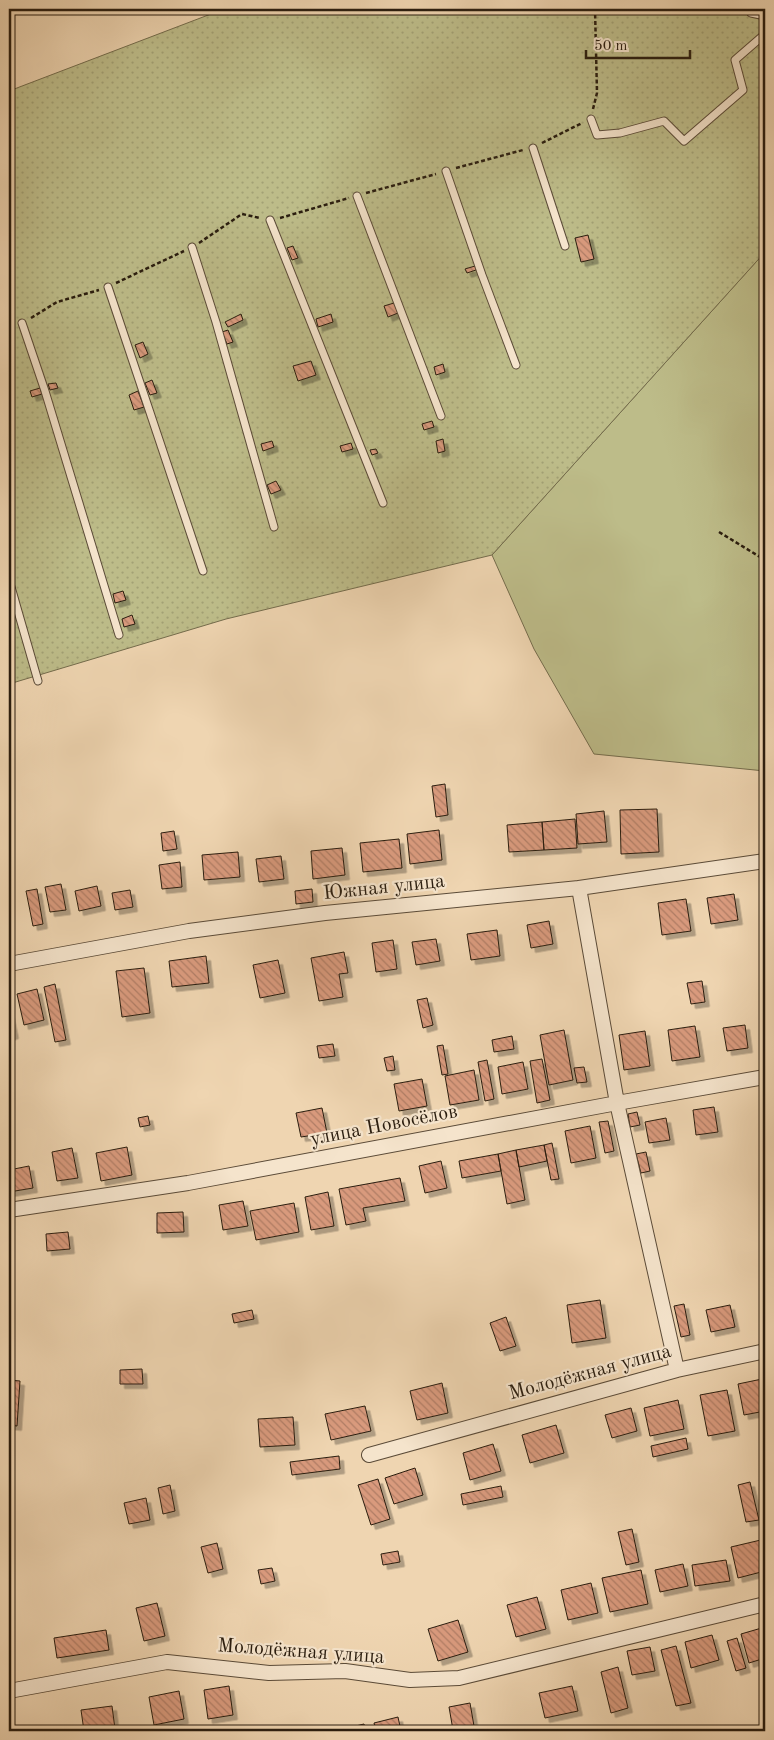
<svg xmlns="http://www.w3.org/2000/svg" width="774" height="1740" viewBox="0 0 774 1740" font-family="'Old Standard TT',serif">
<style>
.grass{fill:#bdbc89;stroke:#746c4c}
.garden{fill:url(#garden-dots);stroke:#746c4c}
.building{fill:url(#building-back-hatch);stroke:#2a1d0f;filter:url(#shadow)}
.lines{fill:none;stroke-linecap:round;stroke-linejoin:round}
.service-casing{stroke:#5b4b38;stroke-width:9}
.minor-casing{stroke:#5b4b38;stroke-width:16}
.path{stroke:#2a1d0f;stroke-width:2.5;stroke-dasharray:4 2.5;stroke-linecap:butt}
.service{stroke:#f5e4cc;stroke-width:7}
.minor{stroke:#f5e4cc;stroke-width:14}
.labels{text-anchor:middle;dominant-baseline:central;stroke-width:4.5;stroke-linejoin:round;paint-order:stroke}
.street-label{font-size:20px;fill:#2a1d0f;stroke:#f5e4cc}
</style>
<defs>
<pattern id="garden-dots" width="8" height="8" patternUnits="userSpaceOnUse" patternTransform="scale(1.25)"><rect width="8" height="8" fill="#bdbc89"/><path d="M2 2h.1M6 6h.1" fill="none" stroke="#a3a175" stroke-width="1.8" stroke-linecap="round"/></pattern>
<pattern id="building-back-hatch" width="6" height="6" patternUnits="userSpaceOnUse" patternTransform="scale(1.25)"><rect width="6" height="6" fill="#d99a7d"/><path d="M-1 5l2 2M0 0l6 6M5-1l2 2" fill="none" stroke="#b07d65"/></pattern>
<filter id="shadow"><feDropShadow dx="4.5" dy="4.5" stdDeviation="0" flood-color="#0004"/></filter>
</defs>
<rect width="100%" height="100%" fill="#efd5b1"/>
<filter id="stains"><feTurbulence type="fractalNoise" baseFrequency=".004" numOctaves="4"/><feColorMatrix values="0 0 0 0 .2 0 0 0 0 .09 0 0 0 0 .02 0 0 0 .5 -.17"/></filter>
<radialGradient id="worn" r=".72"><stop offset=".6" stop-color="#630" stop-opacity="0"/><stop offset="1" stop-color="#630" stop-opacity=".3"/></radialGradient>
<path class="grass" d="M765 252V771L594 754 534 649 492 555Z"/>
<path class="garden" d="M224 9H765V252L492 555 226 619 9 684V91Z"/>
<path class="building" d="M588 235 594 259 581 262 575 238Z
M293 246 298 258 292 260 287 248Z
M475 266 476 270 467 273 465 269Z
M394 303 398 313 388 317 384 306Z
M241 314 243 320 228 327 225 322Z
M331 314 333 322 318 327 316 319Z
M228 330 233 342 227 344 222 332Z
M143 342 148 354 140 358 135 345Z
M311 361 316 375 298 381 293 366Z
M443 364 445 372 436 375 434 367Z
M152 380 157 393 150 395 145 383Z
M56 383 58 388 50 390 48 384Z
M40 388 42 394 32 397 30 391Z
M138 391 144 407 134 410 129 395Z
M432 421 434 427 424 430 422 424Z
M443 439 445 451 438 453 436 441Z
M272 441 274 447 263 451 261 444Z
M351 443 353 449 342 452 340 446Z
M376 449 378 453 372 455 370 450Z
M276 481 281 490 271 494 267 485Z
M123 591 126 600 115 603 113 594Z
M132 615 135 624 124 627 122 619Z
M445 784 448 815 436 817 432 786Z
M657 809 659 852 621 854 620 810Z
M604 811 607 842 578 844 576 814Z
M575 819 577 848 544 850 542 822Z
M542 822 544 850 509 852 507 825Z
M439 830 442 860 410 864 407 834Z
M174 831 177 849 163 851 161 833Z
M399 839 402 868 363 872 360 843Z
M342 848 345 875 313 879 311 851Z
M238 852 240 877 204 880 202 855Z
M281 856 284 879 259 882 256 859Z
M180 862 182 887 162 889 159 865Z
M61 884 66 910 50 912 45 887Z
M97 886 101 906 79 911 75 891Z
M37 889 43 924 33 926 26 891Z
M312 889 313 902 296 904 295 891Z
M130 890 133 907 115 910 112 893Z
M734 894 738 920 711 924 707 898Z
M686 899 691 931 662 935 658 903Z
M549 921 553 944 531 948 527 925Z
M497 930 500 956 471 960 467 934Z
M436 939 440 961 416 965 412 942Z
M393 940 397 969 376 972 372 943Z
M344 952 348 973 339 974 343 997 319 1001 311 958Z
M206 956 209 983 172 987 169 961Z
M278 960 285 993 260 998 253 965Z
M144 968 150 1013 122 1017 116 971Z
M702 981 705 1002 691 1004 687 983Z
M55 984 66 1040 55 1042 44 987Z
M37 989 44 1020 24 1025 17 994Z
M427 998 433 1025 423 1028 417 1000Z
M9 1010 14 1034 9 1036Z
M745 1025 748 1048 727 1051 723 1028Z
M695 1026 700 1057 672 1061 668 1030Z
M564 1030 573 1080 549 1085 540 1035Z
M645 1031 650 1066 624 1070 619 1035Z
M512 1036 514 1049 494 1052 492 1040Z
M333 1044 335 1056 319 1058 317 1046Z
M443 1045 448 1074 442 1075 437 1046Z
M393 1056 395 1070 387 1071 384 1058Z
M542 1059 550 1100 537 1103 530 1061Z
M487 1060 494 1099 485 1101 478 1062Z
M523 1062 528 1089 502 1094 498 1067Z
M584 1067 587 1082 577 1083 574 1068Z
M474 1070 479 1100 450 1105 445 1076Z
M422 1079 427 1106 399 1111 394 1084Z
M714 1107 718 1132 696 1135 693 1110Z
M322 1108 327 1133 301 1137 296 1113Z
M637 1112 640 1125 630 1127 628 1114Z
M148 1116 150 1125 140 1127 138 1118Z
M666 1118 670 1140 649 1143 645 1122Z
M608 1121 614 1151 605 1153 599 1122Z
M590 1126 596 1158 571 1163 565 1131Z
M552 1143 559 1179 551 1180 544 1145Z
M544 1145 547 1161 519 1167 516 1150Z
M127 1147 132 1175 101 1181 96 1153Z
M72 1148 78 1178 57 1181 52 1152Z
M516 1150 525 1200 507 1204 498 1154Z
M646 1152 650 1171 641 1173 636 1154Z
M498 1154 501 1171 462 1178 459 1161Z
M441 1161 447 1188 425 1193 419 1166Z
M29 1166 33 1188 9 1192V1170Z
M400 1178 405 1201 363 1208 366 1221 346 1225 339 1189Z
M328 1192 334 1226 311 1230 305 1197Z
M243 1201 248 1226 223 1230 219 1205Z
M294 1203 299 1232 256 1240 250 1211Z
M183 1212 184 1232 157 1233V1213Z
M68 1232 70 1249 47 1251 46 1234Z
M600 1300 606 1338 572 1343 567 1305Z
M684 1304 690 1335 681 1337 674 1306Z
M730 1305 735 1327 711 1332 706 1310Z
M252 1310 254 1319 234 1323 232 1314Z
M506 1317 516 1346 500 1351 490 1323Z
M142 1369 143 1384H120V1370Z
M762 1379 765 1395V1411L744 1415 738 1384Z
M9 1380 20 1381 17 1426 9 1425Z
M442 1383 448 1413 417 1420 410 1391Z
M727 1390 735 1431 708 1436 700 1395Z
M678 1400 684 1429 650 1436 644 1408Z
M365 1406 371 1431 331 1440 325 1414Z
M631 1408 637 1431 612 1438 605 1415Z
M293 1417 295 1445 260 1447 258 1419Z
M556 1425 564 1453 530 1463 522 1435Z
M686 1438 688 1449 653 1457 651 1446Z
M493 1444 501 1471 470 1480 463 1453Z
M339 1456 340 1469 292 1475 290 1462Z
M415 1468 423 1495 394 1504 385 1478Z
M378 1479 390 1519 371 1525 358 1485Z
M750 1482 759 1520 746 1522 738 1485Z
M170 1485 175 1511 163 1514 158 1488Z
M501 1486 503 1497 463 1505 461 1494Z
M146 1498 150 1520 129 1524 124 1503Z
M632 1529 639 1562 626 1565 618 1532Z
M765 1539V1571L738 1578 731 1547Z
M217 1543 223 1569 208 1573 201 1547Z
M398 1551 400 1562 383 1565 381 1554Z
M726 1560 730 1581 695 1586 692 1565Z
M683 1564 688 1586 660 1592 655 1570Z
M272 1568 275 1581 261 1584 258 1570Z
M641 1570 648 1604 610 1612 602 1578Z
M591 1583 598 1613 568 1620 561 1590Z
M537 1597 546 1629 516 1637 507 1605Z
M157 1603 165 1636 144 1641 136 1608Z
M458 1620 468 1652 438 1661 428 1629Z
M765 1627V1658L749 1663 741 1634Z
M106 1630 109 1650 57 1658 54 1638Z
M712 1635 719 1660 691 1668 685 1642Z
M737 1638 746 1668 736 1671 727 1641Z
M676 1646 691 1703 676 1706 661 1650Z
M650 1647 655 1671 632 1675 627 1651Z
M618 1667 628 1708 611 1713 601 1672Z
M229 1686 233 1715 208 1719 204 1690Z
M572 1686 578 1711 545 1718 539 1693Z
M179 1691 184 1719 154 1725 149 1697Z
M470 1703 474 1726 453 1730 449 1707Z
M112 1706 115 1729 84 1731 81 1710Z
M398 1717 401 1731H376L374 1723Z
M364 1724 366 1731H335Z"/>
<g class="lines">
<g class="service-casing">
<path id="service" d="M751 9V13L765 16
M591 119 597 135 620 133 664 121 684 141 743 90 735 60 765 34
M533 148 565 246
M446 171 482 275 516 365
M357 196 441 416
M270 220 383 503
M192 247 216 322 274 527
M108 287 203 571
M22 323 45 391 119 635
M9 580 38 681"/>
</g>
<g class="minor-casing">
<path id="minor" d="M579 888 617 1103 677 1370
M9 964 189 931 325 913 579 888 765 861
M9 1210 188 1183 617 1103 765 1077
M369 1455 677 1370 765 1351
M9 1691 167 1662 269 1673 345 1671 410 1680 459 1678 765 1604"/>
</g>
<path class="path" d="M593 109 597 93 595 9
M542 143 582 123
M456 168 523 150
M366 193 436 174
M280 218 349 198
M199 243 242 214 260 218
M116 283 184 251
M31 318 57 302 99 290
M719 532 765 560"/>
<use href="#service" class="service"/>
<use href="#minor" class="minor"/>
</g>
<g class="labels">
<g class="street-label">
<text transform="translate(384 888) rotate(-6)">Южная улица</text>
<text transform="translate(384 1126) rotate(-11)">улица Новосёлов</text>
<text transform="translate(590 1373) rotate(-15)">Молодёжная улица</text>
<text transform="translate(301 1652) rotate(4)">Молодёжная улица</text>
</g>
</g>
<rect width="774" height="1740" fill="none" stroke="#efd5b1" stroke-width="30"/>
<rect x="10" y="10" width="754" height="1720" fill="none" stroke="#2a1d0f" stroke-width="2.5"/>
<rect x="15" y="15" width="744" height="1710" fill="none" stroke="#2a1d0f"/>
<path d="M586 50v8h104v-8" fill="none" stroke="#2a1d0f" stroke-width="2.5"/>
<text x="594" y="50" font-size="15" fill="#2a1d0f" stroke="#f5e4cc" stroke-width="4" paint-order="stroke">50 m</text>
<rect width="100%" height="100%" filter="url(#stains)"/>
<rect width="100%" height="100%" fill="url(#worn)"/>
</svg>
